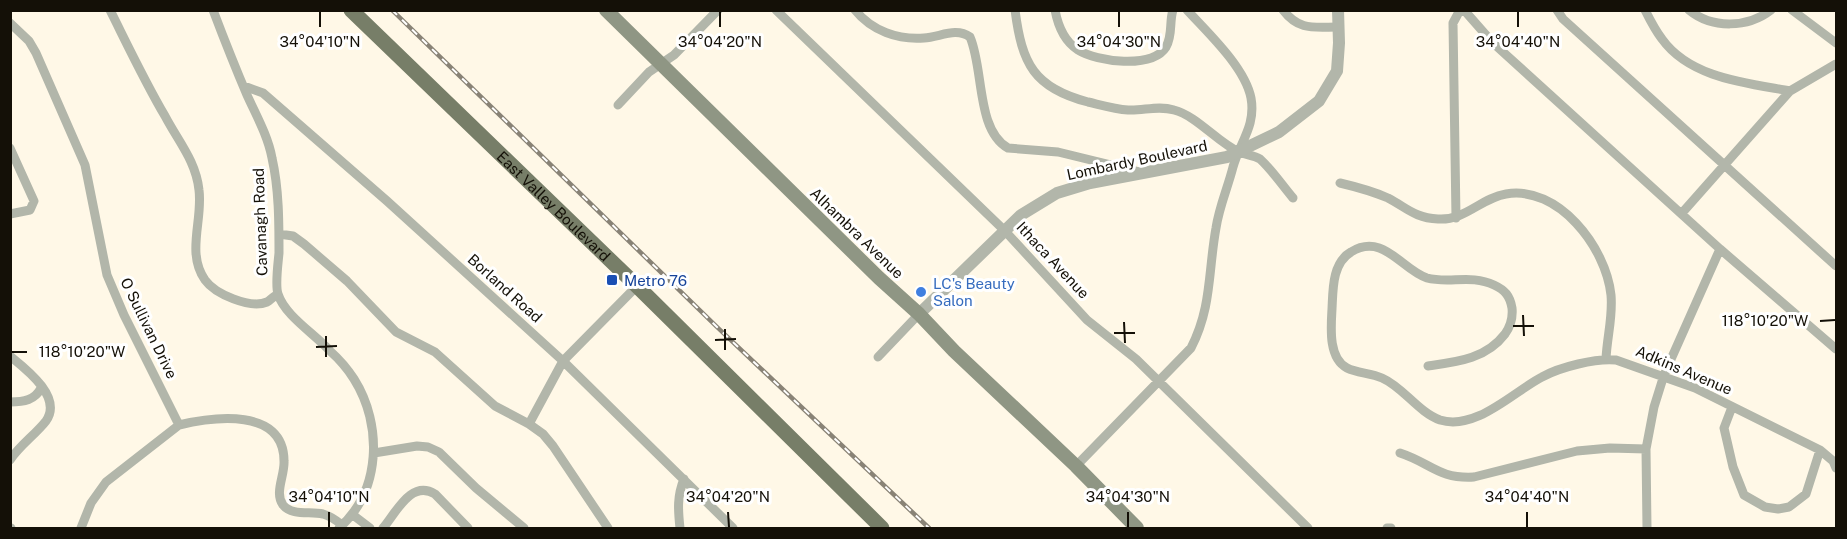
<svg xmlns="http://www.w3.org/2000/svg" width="1847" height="539" viewBox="0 0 1847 539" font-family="'Public Sans',sans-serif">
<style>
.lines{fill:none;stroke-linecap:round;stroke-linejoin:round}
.minor{stroke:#b2b6aa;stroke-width:9}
.tertiary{stroke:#b2b6aa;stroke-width:12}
.secondary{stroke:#8f9684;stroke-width:14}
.primary{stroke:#777e68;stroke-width:15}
.rail-casing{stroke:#898376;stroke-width:4.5}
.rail{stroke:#fff;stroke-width:2;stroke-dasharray:7;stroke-linecap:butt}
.ticks{fill:none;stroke:#141007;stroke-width:2}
.transit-dot{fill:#1a4fb4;stroke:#fff;stroke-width:2}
.shop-dot{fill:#3f7fe0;stroke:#fff;stroke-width:2}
.labels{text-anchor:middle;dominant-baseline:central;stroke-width:6;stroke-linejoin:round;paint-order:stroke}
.street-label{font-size:15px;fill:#141007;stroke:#fff}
.transit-label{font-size:15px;fill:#164399;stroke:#fff;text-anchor:start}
.shop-label{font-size:15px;fill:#366cbe;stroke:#fff;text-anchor:start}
.ticks-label{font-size:15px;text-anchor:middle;fill:#141007;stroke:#fff;stroke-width:6;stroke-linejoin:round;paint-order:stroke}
</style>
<rect width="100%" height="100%" fill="#fff8e7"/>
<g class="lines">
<path class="minor" d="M110 10C128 46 145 82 165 116 178 141 196 161 199 190 203 220 186 253 205 280 215 294 250 309 267 302 270 300 274 296 278 294
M213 10C224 39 235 67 247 95 256 115 268 136 272 158 279 189 279 222 279 253 278 264 275 285 278 294 285 316 315 334 330 351 339 359 347 368 354 379 383 425 381 491 339 528
M776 10 1005 231 1087 320 1136 359 1308 528
M855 10C872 31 898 40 924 38 940 37 956 27 970 37 984 69 976 130 1008 148L1058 152 1140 172
M1015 10C1022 64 1034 88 1088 102 1101 105 1115 109 1128 110 1143 111 1158 105 1174 110 1197 116 1217 142 1239 152 1245 155 1254 155 1260 159 1272 170 1282 185 1293 198
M1055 10C1058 26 1064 41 1078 50 1097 62 1152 69 1166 47 1173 35 1169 22 1173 10
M1283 10C1299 31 1314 27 1338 27
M1464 10 1493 43 1720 249 1836 349
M1557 10 1563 19 1836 266
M1645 10C1650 20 1655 30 1662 39 1690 78 1746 83 1790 91
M1689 10C1712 29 1748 28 1771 10
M1792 10 1836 43
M10 23 29 41 36 53 85 165 107 275 124 315 179 425C213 417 284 407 284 461 285 475 274 493 283 505 292 516 310 511 323 514 330 516 336 520 342 525
M244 86 263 93 387 201 563 361 733 528
M618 105 649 72 674 55 718 10
M10 148 34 201 30 210 10 214
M1340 183C1357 187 1372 191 1388 198 1407 208 1415 218 1438 219 1465 221 1481 198 1506 194 1558 185 1606 247 1611 295 1613 317 1607 337 1606 359
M1682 213 1790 91 1836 64
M1456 218 1453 23 1460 10
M279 234 293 236 304 244 347 281 396 332 435 352 495 406 529 424 543 434 553 446 608 528
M10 356C26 369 63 397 46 421 35 435 20 445 10 460
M878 357 919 314
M1428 366C1457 362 1486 359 1505 334 1510 327 1513 318 1512 308 1510 296 1505 290 1494 285 1471 274 1449 284 1427 278 1402 270 1383 232 1351 252 1332 263 1333 290 1332 309 1331 327 1328 358 1347 368 1357 373 1371 373 1382 378 1403 387 1418 412 1440 420 1476 431 1513 392 1542 377 1560 367 1596 358 1616 360L1695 388 1820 450 1833 461 1836 468
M10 402C24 402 35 400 41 388
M1732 407 1724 428 1733 467 1744 495 1765 507 1778 509 1789 507 1806 494 1820 450
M529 424 563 361 637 286
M374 453 417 446 428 447 439 452 476 488 524 528
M1400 453C1431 463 1438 479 1474 477L1577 451 1610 448 1646 449
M1076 466 1191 348C1212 307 1208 272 1216 228 1219 207 1228 187 1233 167 1240 142 1256 126 1251 98 1245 67 1207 32 1187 10
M353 515 370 528
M10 528H11
M81 528 91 503 106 482 179 425
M383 528C396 513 411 479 435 494L468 528
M680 528C678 510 677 496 684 479
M1387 528H1391
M1647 528 1646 449 1654 407 1664 375 1720 249"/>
<path class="tertiary" d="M919 314 1021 215 1057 193 1090 183 1227 157 1279 132 1319 101 1337 71 1339 43 1338 10"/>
<path class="secondary" d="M606 10 879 278 919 314 954 351 1076 466 1137 528"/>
<path class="primary" id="s1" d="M351 10 637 286 882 528"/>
<g class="rail-casing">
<path id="rail" d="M392 10 717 327 929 528"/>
</g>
<use href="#rail" class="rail"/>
</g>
<path class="ticks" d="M320 12V27M720 12V27M1119 12V27M1518 12V27M1523 315 1524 336M1820 321 1835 320M1124 322 1125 343M1513 326H1534M725 329V350M1114 333H1135M326 336V357M715 340 736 339M316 347 337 346M12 352H27M329 512V527M728 512 729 527M1128 512V527M1527 512V527"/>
<rect class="transit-dot" x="606" y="274" width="12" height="12" rx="3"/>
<circle class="shop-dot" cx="921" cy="292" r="6"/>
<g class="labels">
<g class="street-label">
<text transform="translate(1137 160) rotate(-12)">Lombardy Boulevard</text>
<text stroke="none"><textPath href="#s1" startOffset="282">East Valley Boulevard</textPath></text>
<text transform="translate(260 222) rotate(-92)">Cavanagh Road</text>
<text transform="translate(857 233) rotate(44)">Alhambra Avenue</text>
<text transform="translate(1053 260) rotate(47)">Ithaca Avenue</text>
<text transform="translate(505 288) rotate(42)">Borland Road</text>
<text transform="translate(149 328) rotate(64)">O Sullivan Drive</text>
<text transform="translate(1684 370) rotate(23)">Adkins Avenue</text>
</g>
<g class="transit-label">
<text x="624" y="280">Metro 76</text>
</g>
<g class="shop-label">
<text x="933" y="283">LC's Beauty<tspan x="933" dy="17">Salon</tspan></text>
</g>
</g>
<g class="ticks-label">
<text x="320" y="47">34°04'10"N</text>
<text x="720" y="47">34°04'20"N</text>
<text x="1119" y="47">34°04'30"N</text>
<text x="1518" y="47">34°04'40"N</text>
<text x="1765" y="326">118°10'20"W</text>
<text x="82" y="357">118°10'20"W</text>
<text x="329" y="502">34°04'10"N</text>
<text x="728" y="502">34°04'20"N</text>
<text x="1128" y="502">34°04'30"N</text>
<text x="1527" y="502">34°04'40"N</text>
</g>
<rect width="1847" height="539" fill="none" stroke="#141007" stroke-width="24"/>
</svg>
